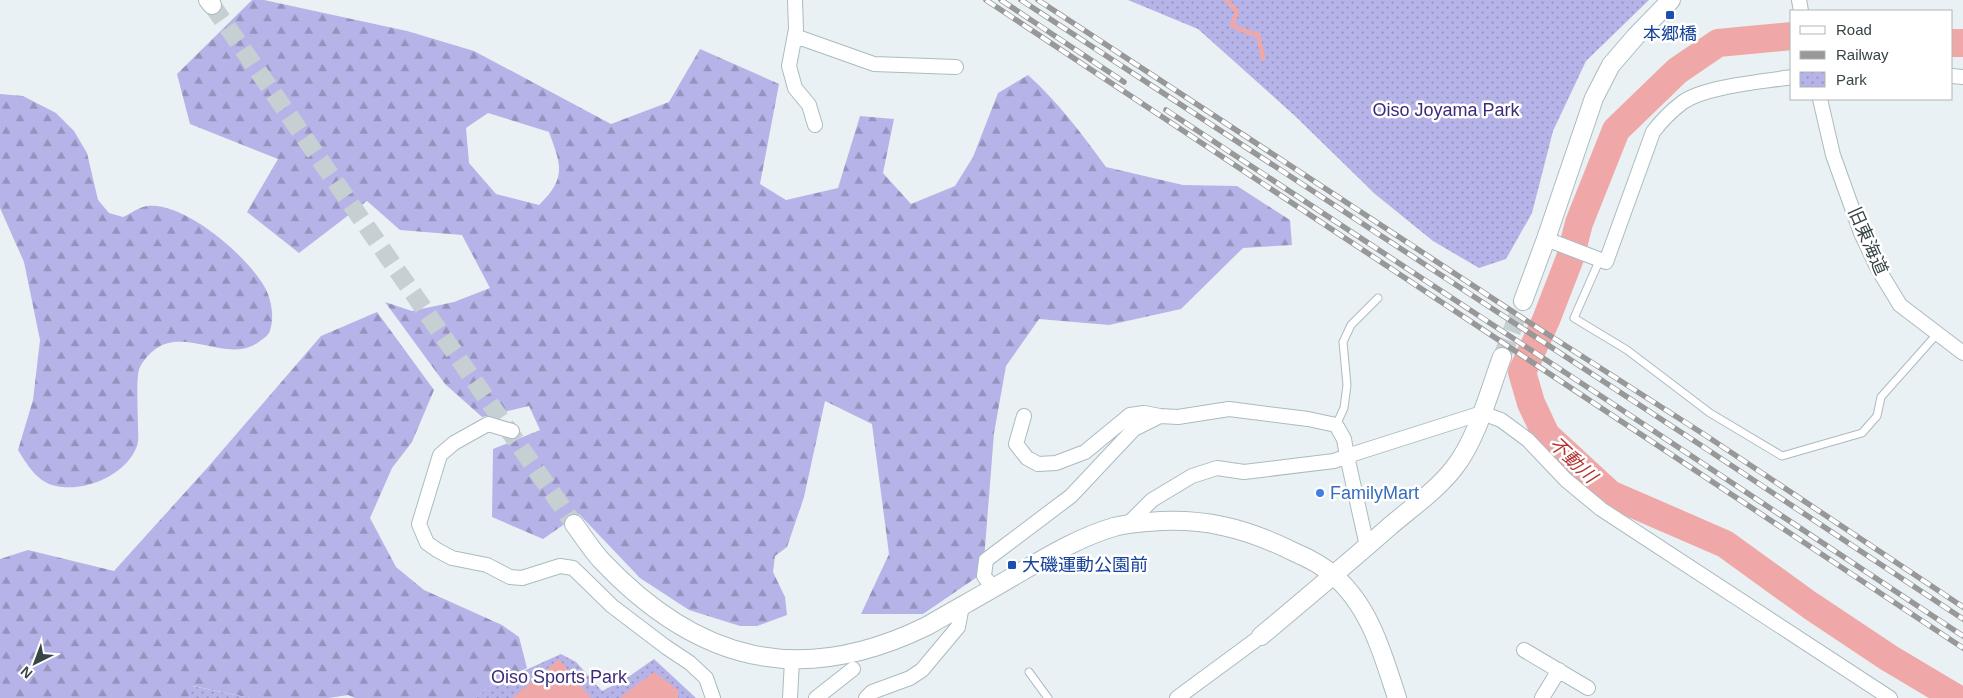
<svg xmlns="http://www.w3.org/2000/svg" width="1963" height="698" viewBox="0 0 1963 698" font-family="Helvetica,'Noto Sans JP',sans-serif">
<style>
.forest{fill:url(#forest-firs);fill-rule:evenodd}
.park{fill:url(#park-dots)}
.water{fill:#efa8a7}
.lines{fill:none;stroke-linecap:round;stroke-linejoin:round}
.stream{stroke:#efa8a7;stroke-width:4.5}
.river{stroke:#efa8a7;stroke-width:28}
.tertiary-tunnel{stroke:#c6cfd2;stroke-width:18;stroke-dasharray:18 9;stroke-linecap:butt}
.service-casing{stroke:#acbbc0;stroke-width:9}
.minor-casing{stroke:#acbbc0;stroke-width:16}
.tertiary-casing{stroke:#acbbc0;stroke-width:20}
.service{stroke:#fff;stroke-width:7}
.minor{stroke:#fff;stroke-width:14}
.tertiary{stroke:#fff;stroke-width:18}
.rail-casing{stroke:#989898;stroke-width:5.5}
.rail{stroke:#fff;stroke-width:4;stroke-dasharray:11;stroke-linecap:butt}
.transit-dot{fill:#1a4fb4;stroke:#fff;stroke-width:2}
.shop-dot{fill:#3f7fe0;stroke:#fff;stroke-width:2}
.labels{text-anchor:middle;dominant-baseline:central;stroke-width:5;stroke-linejoin:round;paint-order:stroke}
.transit-label{font-size:18px;fill:#164399;stroke:#fff}
.park-label{font-size:18px;fill:#3d2b7a;stroke:#fff}
.street-label{font-size:18px;fill:#384548;stroke:#fff}
.shop-label{font-size:18px;fill:#366cbe;stroke:#fff;text-anchor:start}
.water-label{font-size:19px;font-style:italic;fill:#b33532;stroke:#fff}
</style>
<defs>
<pattern id="forest-firs" width="22" height="20" patternUnits="userSpaceOnUse" patternTransform="scale(1.25)"><rect width="22" height="20" fill="#b6b3e8"/><path d="M5 1l3.5 6h-7zM16 11l3.5 6h-7z" fill="#9593be"/></pattern>
<pattern id="park-dots" width="8" height="8" patternUnits="userSpaceOnUse" patternTransform="scale(1.25)"><rect width="8" height="8" fill="#b6b3e8"/><path d="M2 2h.1M6 6h.1" fill="none" stroke="#9593be" stroke-width="1.8" stroke-linecap="round"/></pattern>
</defs>
<rect width="100%" height="100%" fill="#e9f1f4"/>
<path class="forest" d="M252 0H264L407 31 474 51 611 124 669 102 700 49 779 84 760 184 786 200 838 188 860 116 894 119 883 173 911 204 955 186 973 157 998 93 1028 75C1058 102 1082 134 1106 167L1183 185 1237 186 1290 220 1292 245 1243 248 1181 309 1109 325 1039 319 1006 366 994 433 983 573 923 614H861L889 554 872 424 825 401 804 497 787 547 775 556 773 572 785 597 787 615 757 626H740L689 610 640 578 579 514 543 539 492 517 493 449 540 430 529 406 482 417 445 384 385 302 412 311 454 302 490 288 462 235 400 230 367 201 299 253 247 212 278 159 190 124 177 74ZM488 113 549 132C561 165 567 178 539 205L496 194 469 163 466 128Z
M0 94 23 96 56 113 74 131 87 153 98 200 109 213 123 217C130 214 139 207 147 206 185 202 246 255 264 286 272 299 275 320 269 333 267 336 263 339 260 341 232 363 196 334 165 344 155 347 142 360 139 370 136 380 138 414 138 427 138 432 139 440 137 446 126 476 82 494 52 485 36 480 26 463 18 450L33 400 40 340 24 262 0 208Z
M377 312 434 390 412 442 392 468 370 518 396 567 424 590 502 625 519 637 527 668 490 686 476 698H355L348 695 329 698H250L193 686 189 698H0V559L28 550 114 571 208 467 321 336Z"/>
<path class="park" d="M1128 0H1649L1586 61 1553 131 1532 213 1506 259 1479 268 1433 241 1375 194 1295 116 1198 29Z
M561 654 576 662 602 691 624 680 654 659 696 698H476L490 686Z
M192 686 250 698H189Z"/>
<path class="water" d="M559 659 591 698H512Z
M654 672 678 690V698H619Z"/>
<g class="lines">
<path class="stream" d="M1226 0 1237 11 1232 25 1244 31 1258 35 1263 59"/>
<path class="river" d="M1792 36 1718 43 1677 71 1616 130 1579 223 1570 258 1546 320 1522 372 1531 403 1546 435 1610 494 1725 544 1811 606 1889 658 1956 698
M1952 43H1963"/>
<path class="tertiary-tunnel" d="M212 5 574 524
M1502 357 1523 301"/>
<g class="service-casing">
<path id="service" d="M1600 259 1574 318 1627 350 1710 413 1782 456 1862 433 1877 416 1881 397 1937 334
M1336 425 1344 408 1347 385 1343 342 1351 325 1378 298
M1029 672 1048 698"/>
</g>
<g class="minor-casing">
<path id="minor" d="M795 0 796 29 789 66 795 88 809 105 815 125
M1799 0 1801 11
M795 36 874 64 956 67
M1952 76 1963 77
M1820 99 1833 155 1861 233 1878 269 1900 305 1963 353
M1546 239 1606 262 1653 132C1662 120 1671 111 1683 102 1707 86 1762 82 1792 77
M1024 416 1016 444 1027 458 1038 464 1056 463 1085 452 1130 415 1144 413 1160 416 1178 417 1229 409 1308 419 1336 425 1344 439 1347 456 1334 461 1244 472 1217 468 1192 476 1152 500 1128 524
M512 431 488 424 454 443 440 455 419 524 427 543 437 550 452 558 487 565 510 577 522 578 560 566 573 568 612 606 666 647 690 663 706 678 713 698
M1367 546 1347 456 1482 413 1501 420 1528 440 1566 480 1601 509 1890 698
M993 588 984 576 986 560 1071 496 1134 429 1160 416
M1524 650 1588 688
M790 698 792 660
M816 698 853 669
M866 698 872 692 910 678 922 670 958 627 962 606
M1177 698 1261 636
M1542 698 1559 670"/>
</g>
<g class="tertiary-casing">
<path id="tertiary" d="M208 0 212 5
M1523 301 1546 239 1594 98 1611 65 1636 36 1671 0
M574 524C583 536 591 549 601 560 697 662 800 688 927 626 958 608 989 591 1019 573 1050 555 1080 537 1114 527 1125 524 1137 523 1148 522 1202 517 1246 528 1294 552 1308 558 1322 565 1333 575 1370 606 1383 655 1397 698
M1261 636C1304 600 1347 564 1389 527 1411 508 1436 491 1454 468 1477 439 1489 392 1502 357"/>
</g>
<use href="#service" class="service"/>
<use href="#minor" class="minor"/>
<use href="#tertiary" class="tertiary"/>
<g class="rail-casing">
<path id="rail" d="M986 0 1963 648
M1001 0 1124 82
M1021 0 1699 444 1963 619
M1038 0 1527 321 1705 435 1963 607
M1166 110 1607 400 1963 636"/>
</g>
<use href="#rail" class="rail"/>
</g>
<g class="transit-dot">
<rect x="1665" y="10" width="10" height="10" rx="2.5"/>
<rect x="1007" y="560" width="10" height="10" rx="2.5"/>
</g>
<circle class="shop-dot" cx="1320" cy="493" r="5"/>
<g class="labels">
<g class="transit-label">
<text x="1670" y="34">本郷橋</text>
<text x="1022" y="565" text-anchor="start">大磯運動公園前</text>
</g>
<g class="park-label">
<text x="1446" y="110">Oiso Joyama Park</text>
<text x="559" y="677">Oiso Sports Park</text>
</g>
<g class="street-label">
<text transform="translate(1868 241) rotate(66)">旧東海道</text>
</g>
<g class="shop-label">
<text x="1330" y="493">FamilyMart</text>
</g>
<g class="water-label">
<text transform="translate(1573 460) rotate(43)">不動川</text>
</g>
</g>
<rect x="1790" y="10" width="162" height="90" fill="#ffffff" stroke="#afb5b6"/>
<rect x="1800" y="26" width="25" height="8" fill="#ffffff" stroke="#afb5b6"/>
<text x="1836" y="35" font-size="15" fill="#384548">Road</text>
<rect x="1800" y="51" width="25" height="8" fill="#989898" stroke="#afb5b6"/>
<text x="1836" y="60" font-size="15" fill="#384548">Railway</text>
<rect x="1800" y="72" width="25" height="15" fill="url(#park-dots)" stroke="#afb5b6"/>
<text x="1836" y="85" font-size="15" fill="#384548">Park</text>
<g transform="translate(35 663) rotate(222)" stroke="#ffffff" stroke-width="4" paint-order="stroke">
<path d="M0-4L9 19L0 12L-9 19Z" fill="#384548"/>
<text y="-8" font-size="14" font-weight="bold" text-anchor="middle" fill="#384548">N</text>
</g>
</svg>
